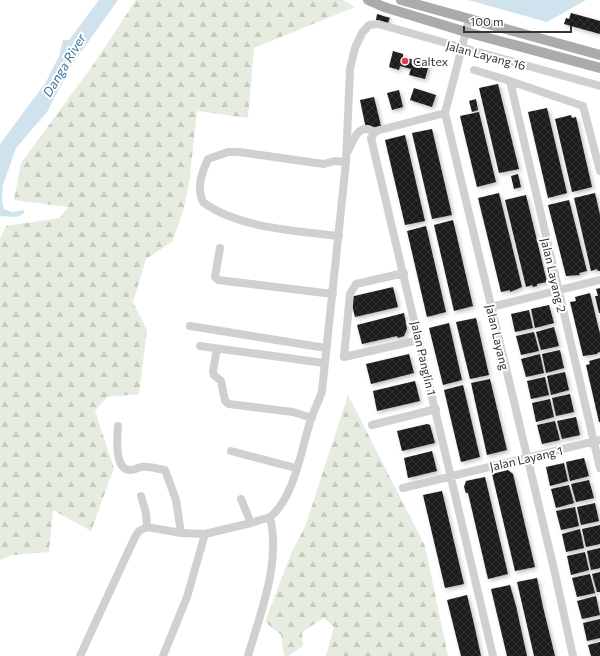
<svg xmlns="http://www.w3.org/2000/svg" width="600" height="656" viewBox="0 0 600 656" font-family="Commissioner,sans-serif">
<style>
.forest{fill:url(#forest-firs)}
.water{fill:#cfe2ee}
.building{fill:url(#building-cross-hatch);filter:url(#shadow)}
.lines{fill:none;stroke-linecap:round;stroke-linejoin:round}
.minor{stroke:#d0d0d0;stroke-width:8}
.major{stroke:#ababab;stroke-width:10}
.poi-dot{fill:#e63946;stroke:#fff;stroke-width:1.5}
.labels{text-anchor:middle;dominant-baseline:central;stroke-width:4;stroke-linejoin:round;paint-order:stroke}
.street-label{font-size:12px;fill:#333;stroke:#fff}
.poi-label{font-size:12px;fill:#333;stroke:#fff;text-anchor:start}
.water-label{font-size:13px;font-style:italic;fill:#3f7597;stroke:#fff}
</style>
<defs>
<pattern id="forest-firs" width="22" height="20" patternUnits="userSpaceOnUse"><rect width="22" height="20" fill="#e6ecdf"/><path d="M5 1l3.5 6h-7zM16 11l3.5 6h-7z" fill="#c6cbc0"/></pattern>
<pattern id="building-cross-hatch" width="8" height="8" patternUnits="userSpaceOnUse"><rect width="8" height="8" fill="#1a1a1a"/><path d="M0 0l8 8M0 8l8-8" fill="none" stroke="#333"/></pattern>
<filter id="shadow"><feDropShadow dx="2" dy="2" stdDeviation="2" flood-color="#0004"/></filter>
</defs>
<rect width="100%" height="100%" fill="#fff"/>
<path class="forest" d="M136 0H343L355 7 254 48 248 118 197 111 189 184 183 212 172 242 146 259 133 302 147 330 139 394 107 397 95 411 114 468 91 531 53 510 49 552 12 555 0 560V239L6 226 60 218 68 207 14 200 21 163 93 65Z
M348 395 425 546 448 656H326L334 627 324 618 302 632 303 646 288 656H284L281 635 265 622 292 551 305 527Z"/>
<path class="water" d="M99 0H118L71 66 47 112 16 148 3 185 2 200 4 209 12 212 24 210V213L17 217 0 216V144L46 82 59 56 63 40H69Z
M468 0H586L547 22Z"/>
<path class="building" d="M571 13 600 21V34L564 24 566 18 569 19Z
M377 14 390 18 388 23 376 20Z
M393 51 403 54V57L414 60V57L430 61 425 79 409 75 411 69 400 66 399 70 389 67Z
M498 84 519 169 499 173 479 88Z
M414 88 436 95 432 107 410 100Z
M399 90 403 107 392 110 387 93Z
M374 97 381 126 366 129 360 100Z
M476 99 478 110 472 112 469 101Z
M547 108 567 193 548 198 528 112Z
M479 112 496 182 477 187 460 116Z
M571 115 572 118 576 117 592 187 572 192 555 119Z
M432 129 452 215 432 219 412 133Z
M405 135 425 221 405 225 385 140Z
M518 174 521 187 514 189 511 176Z
M499 193 522 287 510 292V290L501 292 478 198Z
M595 193 600 215V271H598L597 269 591 271 574 198Z
M526 195 547 282 537 284V286L533 287 532 285 526 287 505 200Z
M569 200 587 271 579 273 580 275 566 276 548 205Z
M453 220 473 306 454 311 434 225Z
M426 226 446 312 427 317 407 231Z
M393 287 398 307 355 317 350 297Z
M600 288V313H599L595 296H598L596 289Z
M590 293 600 334V352L597 353V354L583 356 570 302 576 301 575 297Z
M549 305 554 323 535 328 531 309Z
M529 310 533 328 515 332 511 314Z
M404 313 407 329 404 336 398 338 397 336 362 344 357 325Z
M476 318 489 375 470 379 456 322Z
M449 323 462 380 443 385 429 328Z
M554 327 559 346 541 350 536 332Z
M534 332 539 351 521 355 516 336Z
M560 350 564 368 546 373 542 354Z
M409 354 414 373 371 384 366 364Z
M540 354 544 373 526 377 521 359Z
M600 358V422H599L586 365 590 364 589 361Z
M565 372 569 390 551 395 547 376Z
M545 377 549 395 531 399 527 381Z
M490 379 507 450 487 455 471 383Z
M415 381 420 401 377 411 373 391Z
M463 385 480 457 461 462 444 390Z
M570 394 574 412 556 416 552 398Z
M550 399 554 417 536 422 532 403Z
M576 417 580 435 562 439 557 421Z
M555 421 560 440 542 444 537 425Z
M427 424 430 425 435 443 402 451 397 431Z
M432 451 437 471 408 478 404 458Z
M584 458 589 476 570 481 566 462Z
M564 463 568 481 550 486 546 467Z
M508 470 513 474 535 567 515 571 492 474Z
M485 477 508 574 488 579 468 493H466L464 487 466 481Z
M589 480 594 498 576 502 571 484Z
M569 485 574 503 556 508 551 489Z
M442 491 464 584 445 588 423 495Z
M595 503 599 521 581 525 577 507Z
M575 507 579 526 561 530 556 511Z
M600 525V544L586 547 582 529Z
M580 529 584 548 566 552 562 534Z
M600 548V568L591 570 587 551Z
M585 552 589 570 571 575 567 556Z
M600 572V592H597L592 574Z
M590 574 595 593 577 597 572 578Z
M537 578 543 607 555 656H534L532 647 517 582Z
M510 585 516 606 527 656H507L491 589Z
M467 595 474 624 481 656H461L447 600Z
M596 596 600 615 582 619 577 601Z
M600 619V638L587 641 583 623Z
M600 642V656H591L588 645Z"/>
<g class="lines">
<path class="minor" d="M469 20 445 113 554 569 573 656
M474 70 510 81 583 106 600 171
M510 81 600 468
M445 113 376 131 371 138 493 656
M348 151C353 141 359 121 374 132
M339 236C298 231 237 228 203 202 196 188 202 172 208 159L228 152H239L324 164 334 161 346 162
M220 248 215 277 218 280 333 294
M404 273 356 284 350 294 344 357 419 340
M491 307 600 280
M190 326 326 348
M200 346 324 363
M217 349 213 371 214 375 221 381 225 401 229 404 293 412 312 418
M372 425 436 409
M118 426C117 437 114 471 131 470 134 470 137 468 141 467 148 466 158 469 165 470L176 500 181 533
M231 451 296 468
M403 488 600 440
M141 496 146 513 147 527
M241 499 251 523
M80 656 135 537 139 531 147 527 181 533 205 534
M163 656 187 597 205 534 251 523 270 517
M248 656C261 611 281 563 270 517 295 497 301 449 311 419 314 410 319 401 322 391L346 162 350 69 355 48 362 33 369 25 378 24 600 86"/>
<path class="major" d="M368 0 384 7 466 32 600 68
M401 0 600 55"/>
</g>
<circle class="poi-dot" cx="405" cy="61" r="4"/>
<g class="labels">
<g class="street-label">
<text transform="translate(486 55) rotate(15)">Jalan Layang 16</text>
<text transform="translate(554 275) rotate(77)">Jalan Layang 2</text>
<text transform="translate(498 337) rotate(77)">Jalan Layang</text>
<text transform="translate(424 358) rotate(77)">Jalan Panglin 1</text>
<text transform="translate(526 458) rotate(-13)">Jalan Layang 1</text>
</g>
<g class="poi-label">
<text x="413" y="61">Caltex</text>
</g>
<g class="water-label">
<text transform="translate(64 65) rotate(-59)">Danga River</text>
</g>
</g>
<path d="M464 26v6h107v-6" fill="none" stroke="#333333" stroke-width="2"/>
<text x="470" y="26" font-size="12" fill="#333333" stroke="#ffffff" stroke-width="3" paint-order="stroke">100 m</text>
</svg>
